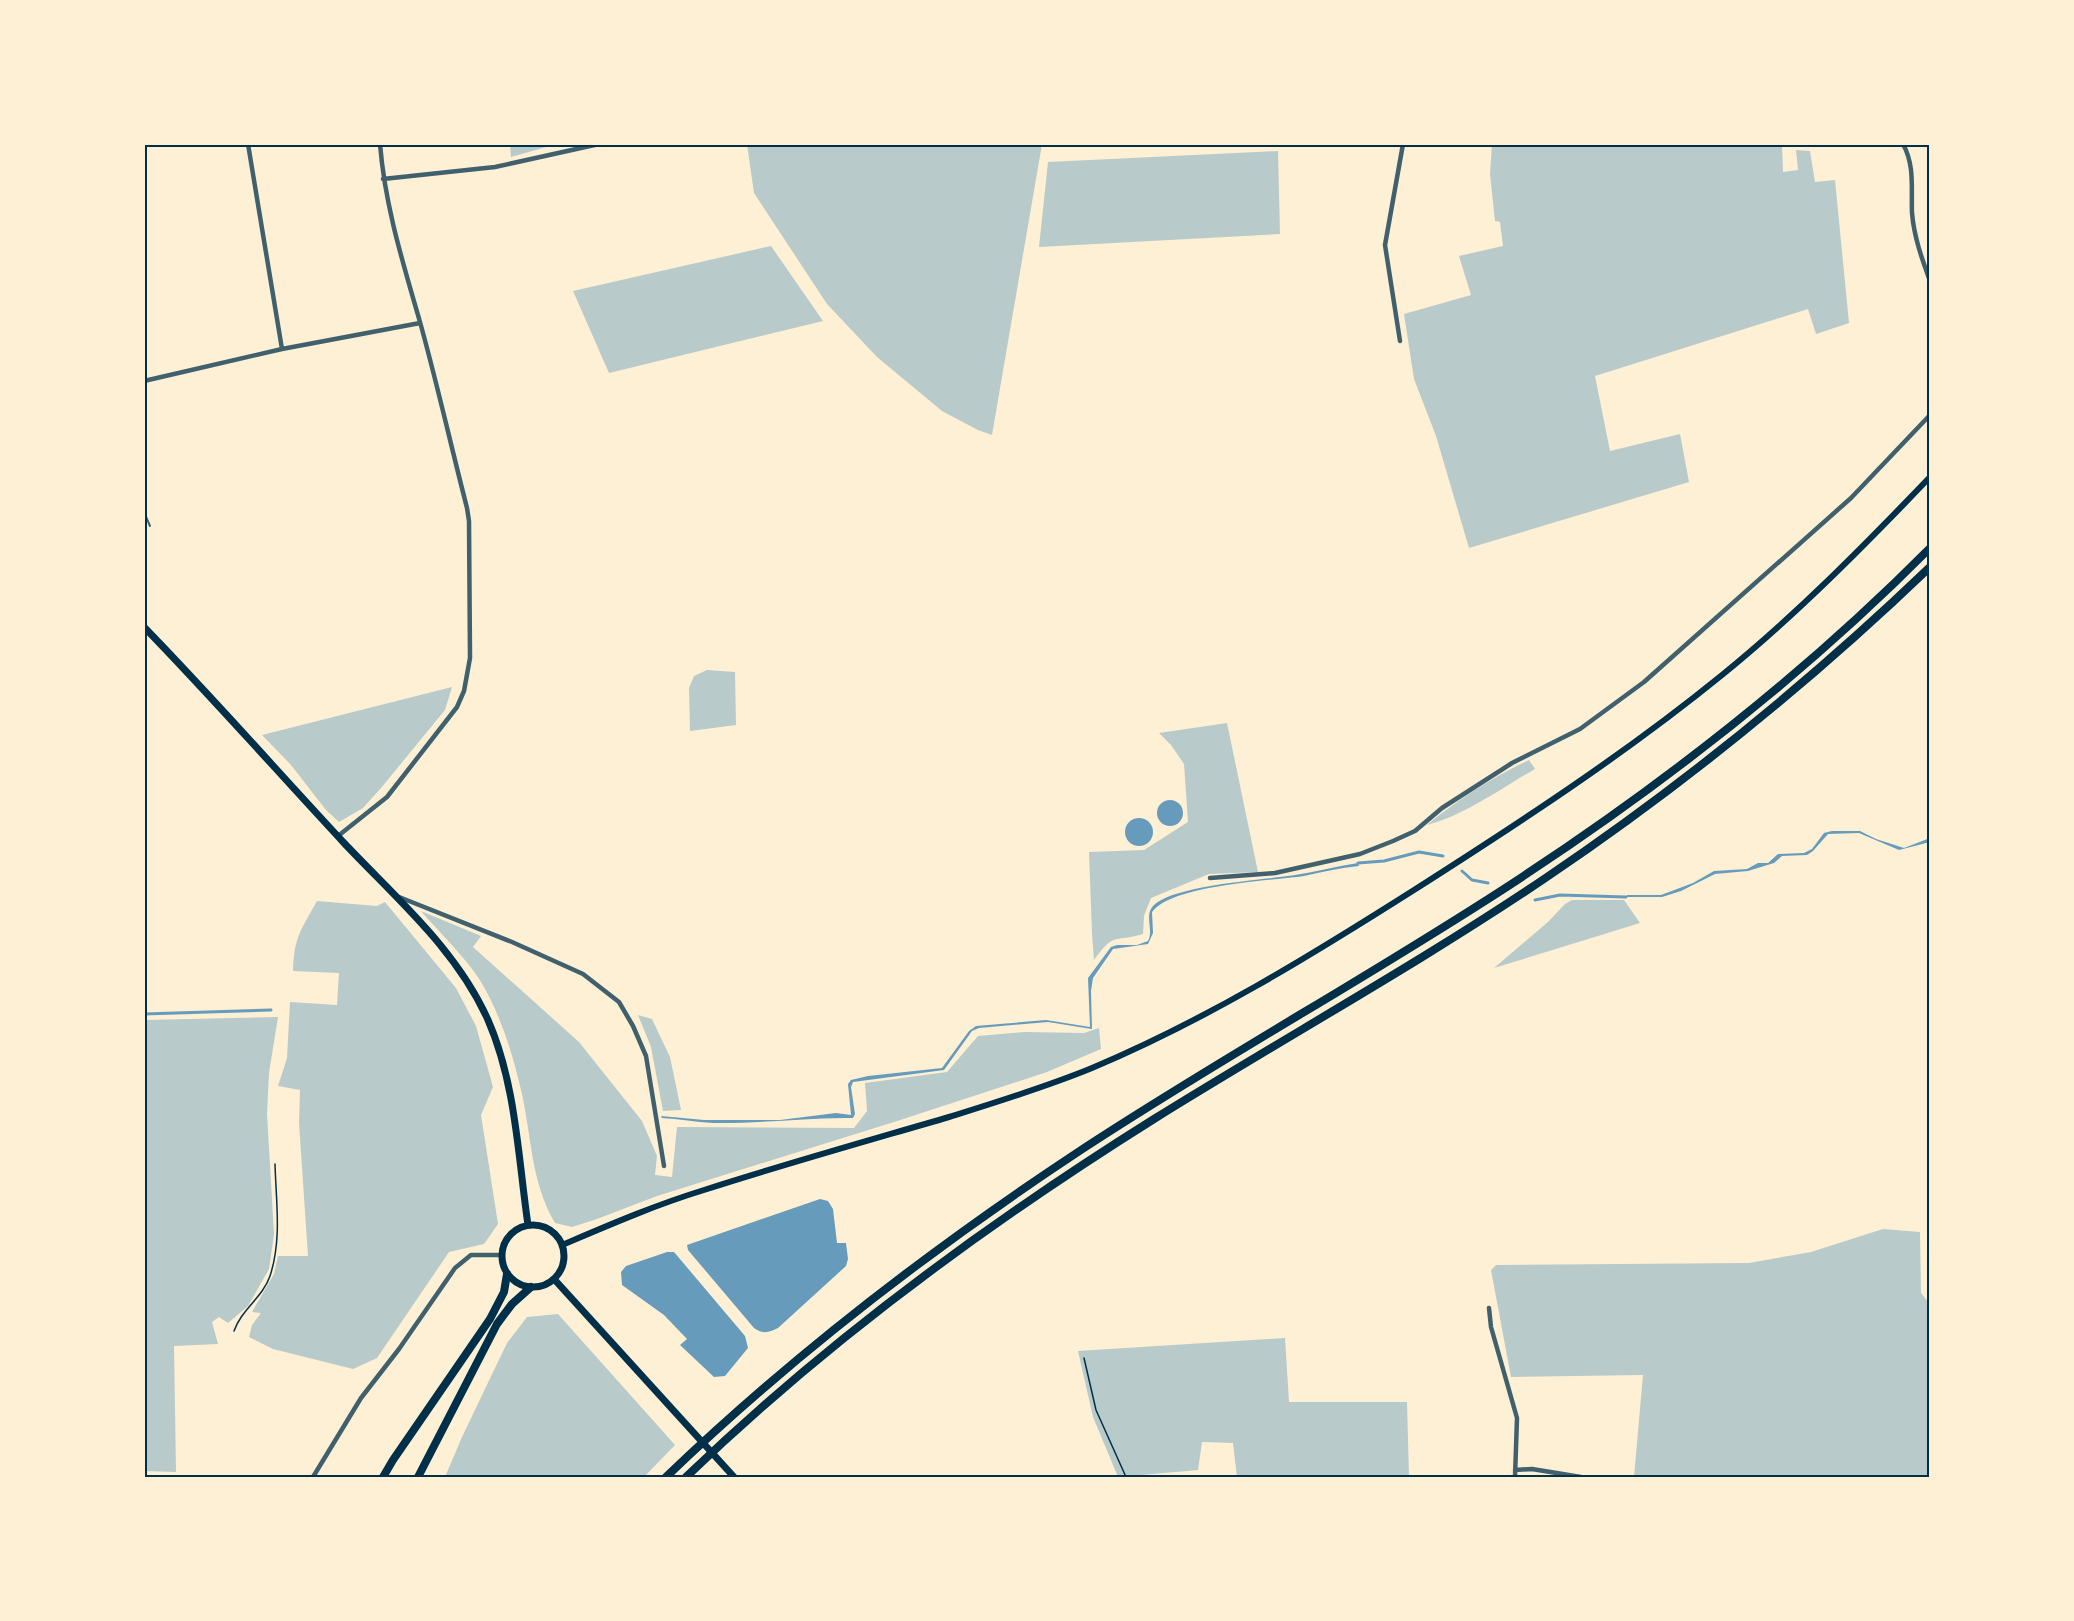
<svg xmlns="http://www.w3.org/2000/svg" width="2074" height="1621" viewBox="0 0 2074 1621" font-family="'Roboto Serif',serif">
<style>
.green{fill:#b9caca}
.water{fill:#669bbc}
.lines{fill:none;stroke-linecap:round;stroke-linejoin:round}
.stream{stroke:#669bbc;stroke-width:3}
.path{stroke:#003049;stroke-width:1.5}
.service{stroke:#3f606c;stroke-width:2}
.minor{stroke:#3f606c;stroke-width:4.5}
.secondary{stroke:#003049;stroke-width:6}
.primary{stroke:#003049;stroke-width:7}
.motorway{stroke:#003049;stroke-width:8}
.neatline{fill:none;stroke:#003049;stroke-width:2}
</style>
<rect width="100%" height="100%" fill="#fdf0d5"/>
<path class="green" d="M510 144H557L511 157Z
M747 144H1042L992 435 978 430 942 411 877 357 827 304 754 193Z
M1492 144H1782L1783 172 1798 170 1796 150 1810 151 1815 182 1835 180 1849 323 1816 334 1808 309 1595 376 1610 451 1680 434 1689 482 1469 548 1436 436 1414 379 1404 314 1471 295 1459 256 1503 246 1500 222 1495 221 1490 174Z
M1278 151 1280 234 1039 247 1048 162Z
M771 246 823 321 609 373 573 291Z
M707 670 735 672 736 725 690 731 689 688 694 676Z
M452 687 445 710 381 788 363 808 339 822 326 810 291 765 262 735Z
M1227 723 1258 872 1209 874 1151 898 1144 916 1143 934C1113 943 1115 931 1094 960L1092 934 1089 852 1144 850 1188 822 1184 764 1171 745 1159 733Z
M1529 760 1535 769C1500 789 1465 815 1427 825 1457 800 1493 777 1529 760Z
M1572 900H1624L1640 923 1494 968 1548 922 1565 904Z
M317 901 377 906 385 902 456 988 476 1026 493 1087 481 1115 498 1224 484 1244 449 1252 377 1358 353 1369 273 1349 249 1337 252 1325 261 1313 252 1312 274 1274 278 1256H308L299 1123 300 1090 278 1086 287 1058 290 1002 337 1005 339 973 293 971C294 937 301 930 317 901Z
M421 911 481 936 473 947 579 1042 642 1121 657 1156 655 1175 672 1177 677 1127 854 1128 867 1111 865 1083 947 1072 978 1036 1025 1032 1084 1033 1099 1028 1101 1049 1047 1072 894 1122 657 1196 597 1219 572 1227 555 1223C530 1180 532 1136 521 1090 512 1052 501 1016 481 982 468 960 439 932 421 911Z
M638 1015 652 1019 670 1057 681 1110 663 1111 651 1047Z
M278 1017 269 1073 267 1114 274 1234 269 1269 248 1306 228 1323 219 1317 212 1322 218 1344 174 1346 176 1472 144 1471V1020Z
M1883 1229 1920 1232 1921 1293 1930 1304V1477H1634L1643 1375 1511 1377 1491 1270 1496 1265 1749 1263 1811 1252Z
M558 1314 675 1445 644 1477H445L462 1437 507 1343 527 1317Z
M1285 1338 1289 1402H1407L1409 1477H1237L1233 1443 1202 1442 1198 1470 1118 1477 1093 1417 1078 1351Z"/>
<path class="water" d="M1157 813a13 13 0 1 1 26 0a13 13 0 1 1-26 0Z
M1125 832a14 14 0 1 1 28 0a14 14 0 1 1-28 0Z
M1832 831H1860L1876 839 1904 848 1930 838V842L1899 850 1859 833 1828 834 1813 851 1807 855 1782 856 1774 863 1748 871 1715 874 1681 891 1662 897H1626L1627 895H1661L1693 883 1714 871 1747 869 1758 863H1768L1778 854 1804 853 1812 849 1824 833Z
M1358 863 1359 866C1340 868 1322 872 1304 876 1270 881 1172 885 1152 912L1153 933 1148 944 1113 949 1093 978 1091 991 1092 1029 1048 1022 979 1028 972 1031 944 1070 853 1082 851 1087 855 1114 853 1118C807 1117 760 1124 713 1123 696 1122 679 1119 662 1118L661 1116 704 1120H780L836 1113 851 1115 848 1084 851 1080 868 1076 942 1068 969 1031 976 1026 1046 1020 1090 1027 1088 978 1111 947 1117 945H1137L1148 941C1154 930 1144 916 1153 906 1172 885 1265 880 1295 875 1316 872 1337 866 1358 863Z
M820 1199 828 1201 833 1209 837 1243H846L848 1259 846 1266 778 1328C768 1333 763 1334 754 1328L688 1250 687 1245Z
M667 1252H674L745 1336 748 1348 725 1376 714 1377 680 1345 687 1339 664 1315 622 1285 621 1272 626 1266Z"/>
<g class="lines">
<path class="stream" d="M1358 863 1384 861 1419 852 1443 856
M1462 871 1472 880 1488 883
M1535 900 1560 895 1626 897
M144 1014 271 1010"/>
<path class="path" d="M234 1331C241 1310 263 1297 270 1276 282 1240 276 1201 275 1164
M1084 1358 1096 1410 1126 1477"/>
<path class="service" d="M144 512 150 526"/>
<path class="minor" d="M248 144 282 349
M1903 144C1915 166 1911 188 1912 213 1914 237 1922 259 1930 281
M383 179 495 167 599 144
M1400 341 1385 245 1403 144
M144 381 282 349 420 323
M338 836 387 797 457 707 464 691 470 658 469 521 467 508C451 446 437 383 420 322 403 263 385 206 380 144
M1210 878 1275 873 1360 854 1393 841 1415 831 1442 808 1512 763 1580 729 1644 682 1851 498 1930 415
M399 897 512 942 583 974 619 1002 633 1026 646 1056 664 1166
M1489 1308 1491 1327 1517 1418 1515 1477
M1515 1470 1532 1469 1581 1477
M313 1477 361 1398 399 1349 455 1268 471 1255H501"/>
<path class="secondary" d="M562 1245C609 1225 655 1205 704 1190 785 1164 867 1141 949 1117 997 1102 1046 1087 1092 1068 1206 1020 1310 956 1414 890 1519 823 1625 754 1722 675 1796 615 1864 546 1930 477"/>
<path class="primary" d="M144 627C213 698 278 772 345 844 397 899 457 950 488 1020 516 1084 518 1157 528 1225
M502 1256a31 31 0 1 1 62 0a31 31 0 1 1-62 0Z
M554 1279 734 1477"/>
<path class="motorway" d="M383 1477 393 1460 490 1319 504 1292 507 1274
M418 1477 497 1324 512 1304 531 1287
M666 1477C793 1355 934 1247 1081 1150 1227 1054 1380 971 1525 875 1669 780 1808 671 1930 548
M686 1477C827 1341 988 1223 1154 1119 1284 1038 1418 964 1544 879 1682 786 1810 682 1930 567"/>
</g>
<rect width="2074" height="1621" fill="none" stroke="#fdf0d5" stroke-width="291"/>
<rect x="146" y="146" width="1782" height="1330" class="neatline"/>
</svg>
